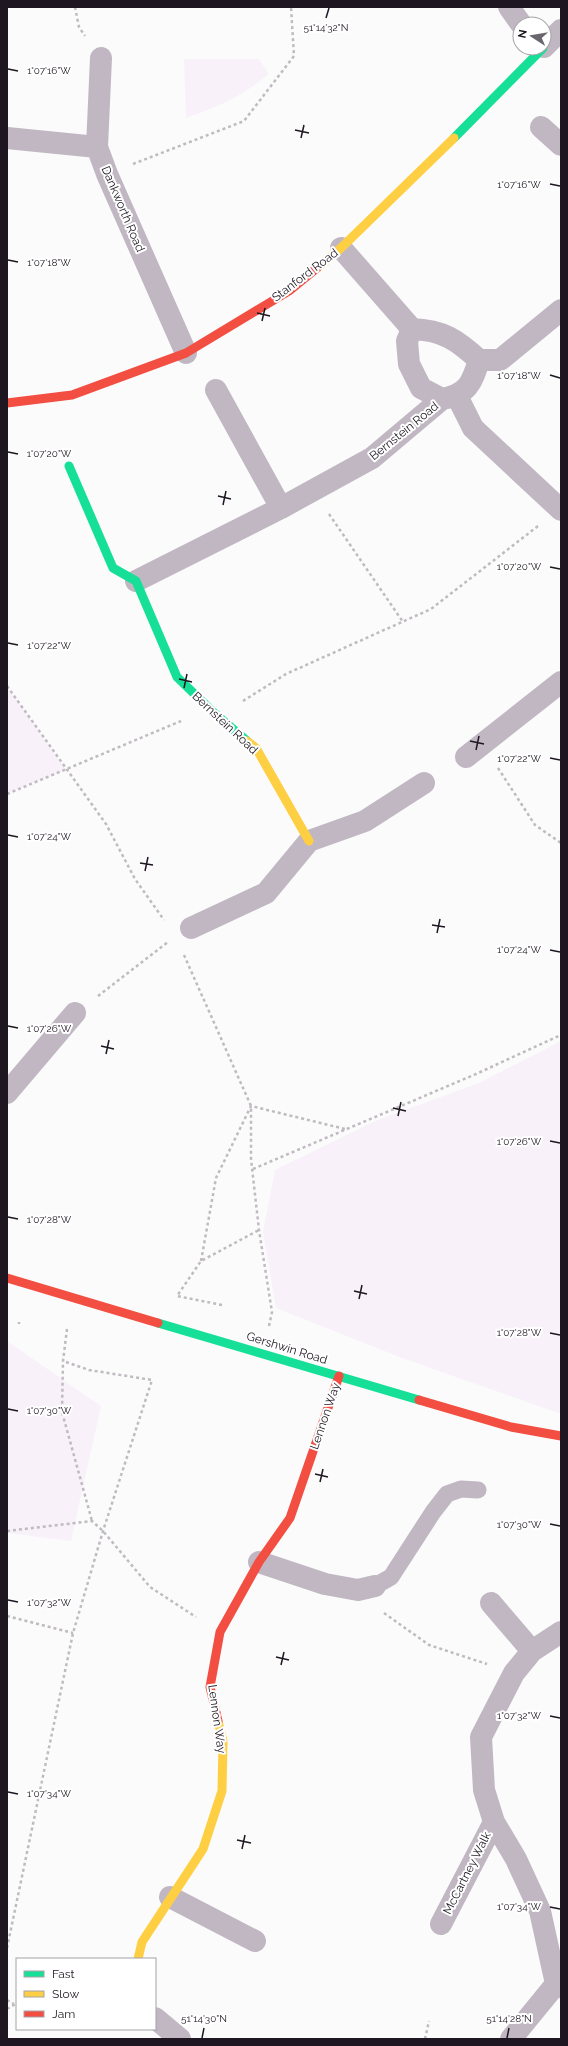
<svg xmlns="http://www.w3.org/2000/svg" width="568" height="2046" viewBox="0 0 568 2046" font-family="Raleway,sans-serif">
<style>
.green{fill:#f8f1fa}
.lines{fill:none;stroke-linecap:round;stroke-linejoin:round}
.path{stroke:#c0bac1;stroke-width:2.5;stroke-dasharray:3 3;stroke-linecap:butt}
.lane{stroke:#c0b7c3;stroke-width:17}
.street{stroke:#c0b7c3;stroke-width:22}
.fast{stroke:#16e098;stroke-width:9}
.slow{stroke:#ffcf43;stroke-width:9}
.jam{stroke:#f24e42;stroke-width:9}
.ticks{fill:none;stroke:#1e1621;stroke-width:1.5}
.labels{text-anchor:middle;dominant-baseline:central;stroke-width:4;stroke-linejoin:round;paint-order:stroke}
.street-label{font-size:12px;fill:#1e1621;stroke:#fff}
.ticks-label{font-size:10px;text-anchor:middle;fill:#1e1621;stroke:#fff;stroke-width:4;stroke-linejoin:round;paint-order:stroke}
</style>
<rect width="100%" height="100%" fill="#fbfbfb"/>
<path class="green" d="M184 59H259L269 74C241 97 220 106 186 118Z
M7 686 66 770 7 793Z
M561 1041V1414L402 1358 276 1308 263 1232 275 1170 375 1121 479 1083Z
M7 1341 101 1406 71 1541 7 1533Z"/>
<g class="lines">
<path class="path" d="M75 7 79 27 85 36
M133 164 244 121 294 56 291 7
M329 514 403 622
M7 686 106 824 135 879 164 920
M243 701 286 674 431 609 538 526
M498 768 535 825 561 843
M7 794 181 721
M184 955 251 1106V1159L259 1230 272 1312 269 1326
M98 996 168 942
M253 1169 476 1074 561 1035
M201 1261 216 1178 251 1106 345 1129
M222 1305 177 1296 201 1261 259 1230
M19 1324V1322
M67 1329 63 1361 62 1412 92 1521
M7 1531 92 1521 103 1531 150 1587 196 1617
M384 1613 429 1645 487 1664
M7 1616 73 1633
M7 1948 73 1633 103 1531 152 1380 89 1370 63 1361
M7 2000 14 2004
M7 2009 17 2003
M425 2039 429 2021"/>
<path class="lane" d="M375 1586 391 1577 433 1512 447 1494 461 1489 478 1490"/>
<path class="street" d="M509 7 521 24
M544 47 561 30
M101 58 97 147 107 174 186 353
M541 127 561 145
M7 138 97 147
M341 248 412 329C443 330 457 340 479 360 472 383 468 394 442 399L421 388 409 364 407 341 412 329
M479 360H500L561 310
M216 390 281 508
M457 396 473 428 561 510
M136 581 281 508 372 458 442 399
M466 757 561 682
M191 928 266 893 309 841 365 821 424 783
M7 1093 75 1013
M259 1562 325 1584 358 1590 375 1586
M491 1603 532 1651
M561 1632 532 1651 514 1673 481 1737 484 1790 494 1822 516 1859 540 1911 556 1984 561 1987
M170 1897 255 1941
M441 1924 494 1822
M155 2018 180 2039
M511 2039 556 1984"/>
<path class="fast" d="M454 138 543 48
M69 466 113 568 136 581 177 677 213 712 247 741
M158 1323 419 1400"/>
<path class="slow" d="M317 268 341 248 454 138
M247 741 256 748 309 841
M138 1959 142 1942 203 1849 222 1791 223 1741 218 1721"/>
<path class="jam" d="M7 403 72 395 186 353 289 291 317 268
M7 1278 158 1323
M419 1400 511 1427 561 1436
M218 1721 210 1687 220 1632 259 1562 290 1518 339 1376"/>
</g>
<path class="ticks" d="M326 18 329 8M8 69 18 71M295 130 309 133M301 138 304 125M550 184 560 186M8 260 18 262M257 313 270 316M262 321 265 308M550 375 560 378M8 452 18 454M218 496 231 499M223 505 226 491M550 567 560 569M8 643 18 645M179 679 192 682M184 688 187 674M470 741 484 744M476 750 479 736M550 758 560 760M8 835 18 837M140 863 153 865M145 871 148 857M432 925 445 927M437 933 440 919M550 950 560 952M8 1026 18 1028M101 1046 114 1049M106 1054 109 1040M393 1108 406 1111M398 1116 401 1102M550 1141 560 1143M8 1217 18 1219M354 1291 367 1294M359 1299 362 1285M550 1333 560 1335M8 1409 18 1411M315 1474 328 1477M320 1482 323 1469M550 1524 560 1526M8 1600 18 1602M276 1657 289 1660M281 1665 284 1652M550 1716 560 1718M8 1792 18 1794M237 1840 251 1843M242 1849 245 1835M550 1907 560 1909M202 2038 204 2028M507 2038 509 2028"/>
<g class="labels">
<g class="street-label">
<text transform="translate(123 209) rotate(67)">Dankworth Road</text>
<text transform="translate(305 275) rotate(-37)">Stanford Road</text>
<text transform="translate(404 431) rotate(-39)">Bernstein Road</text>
<text transform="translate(225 723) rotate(43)">Bernstein Road</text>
<text transform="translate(287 1348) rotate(17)">Gershwin Road</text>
<text transform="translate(325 1416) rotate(-71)">Lennon Way</text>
<text transform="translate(217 1719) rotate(82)">Lennon Way</text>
<text transform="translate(467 1873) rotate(-63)">McCartney Walk</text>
</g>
</g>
<g class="ticks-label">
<text x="326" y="31">51°14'32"N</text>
<text x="49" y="74">1°07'16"W</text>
<text x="519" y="188">1°07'16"W</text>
<text x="49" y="266">1°07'18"W</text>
<text x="519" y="379">1°07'18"W</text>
<text x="49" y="457">1°07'20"W</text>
<text x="519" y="570">1°07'20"W</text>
<text x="49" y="649">1°07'22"W</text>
<text x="519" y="762">1°07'22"W</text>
<text x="49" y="840">1°07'24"W</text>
<text x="519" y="953">1°07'24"W</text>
<text x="49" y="1032">1°07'26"W</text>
<text x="519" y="1145">1°07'26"W</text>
<text x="49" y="1223">1°07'28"W</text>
<text x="519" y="1336">1°07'28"W</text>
<text x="49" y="1414">1°07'30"W</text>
<text x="519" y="1528">1°07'30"W</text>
<text x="49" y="1606">1°07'32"W</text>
<text x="519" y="1719">1°07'32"W</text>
<text x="49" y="1797">1°07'34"W</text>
<text x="519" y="1910">1°07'34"W</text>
<text x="204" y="2022">51°14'30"N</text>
<text x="509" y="2022">51°14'28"N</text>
</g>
<rect width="568" height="2046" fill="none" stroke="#1e1621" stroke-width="16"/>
<rect x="16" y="1958" width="140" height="72" fill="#ffffff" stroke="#a5a2a6"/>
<rect x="24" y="1971" width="20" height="6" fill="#16e098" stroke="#a5a2a6"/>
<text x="52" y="1978" font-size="12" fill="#1e1621">Fast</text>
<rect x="24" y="1991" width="20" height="6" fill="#ffcf43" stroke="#a5a2a6"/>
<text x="52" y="1998" font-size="12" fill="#1e1621">Slow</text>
<rect x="24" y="2011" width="20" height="6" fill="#f24e42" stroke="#a5a2a6"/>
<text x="52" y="2018" font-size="12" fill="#1e1621">Jam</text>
<g transform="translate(532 36) rotate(282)"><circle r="19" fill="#ffffff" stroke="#a5a2a6"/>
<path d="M0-3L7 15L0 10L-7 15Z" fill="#6b666d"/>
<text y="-6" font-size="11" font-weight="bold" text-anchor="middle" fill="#1e1621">N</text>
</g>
</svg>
